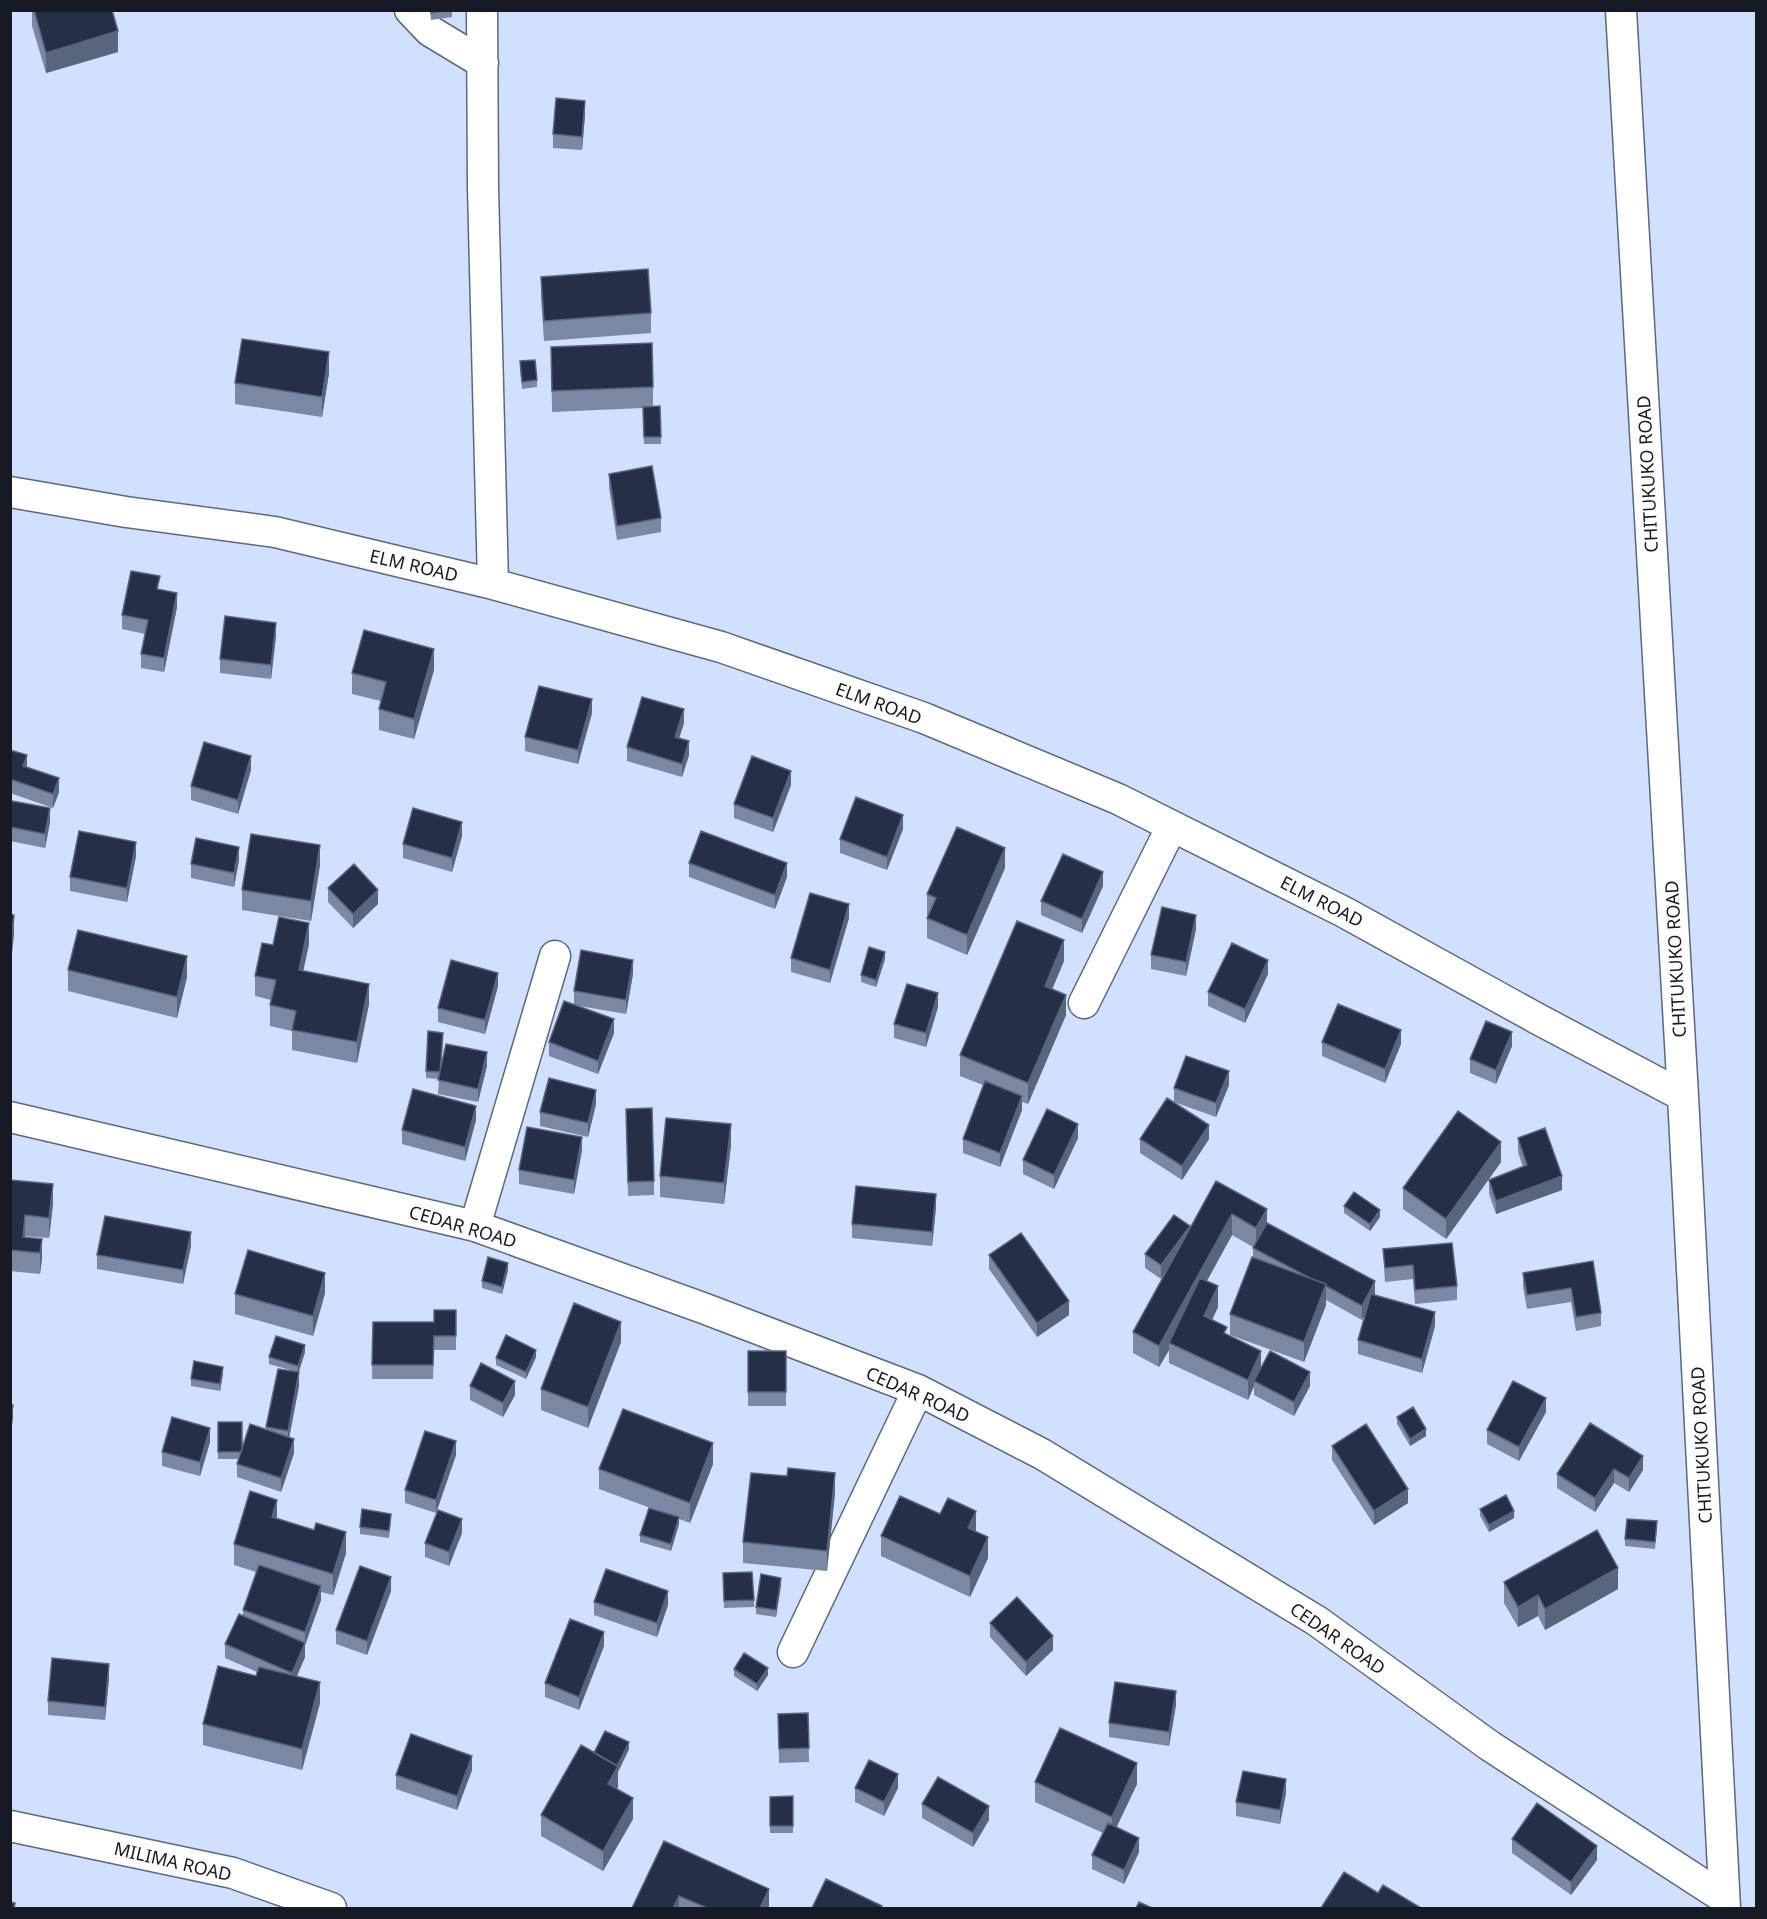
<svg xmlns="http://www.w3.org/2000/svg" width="1767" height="1919" viewBox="0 0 1767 1919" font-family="'Noto Sans',sans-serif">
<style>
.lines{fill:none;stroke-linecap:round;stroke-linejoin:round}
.minor-casing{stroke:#5b6883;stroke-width:33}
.minor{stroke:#fff;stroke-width:30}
.wall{fill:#7a88a3}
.shaded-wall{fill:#58657f}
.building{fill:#253048;stroke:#58657f;stroke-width:1.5}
.labels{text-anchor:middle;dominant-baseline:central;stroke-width:6;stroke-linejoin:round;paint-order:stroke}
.street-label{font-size:18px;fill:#151a25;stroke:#fff}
</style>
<rect width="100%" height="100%" fill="#d0e0fe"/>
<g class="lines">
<g class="minor-casing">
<path id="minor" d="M410 10 430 31 483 63
M482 10 483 188 493 584
M1621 10 1683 1096 1725 1908
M10 492 126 512 275 532 493 584 721 647 924 718 1118 799 1344 912 1536 1018 1683 1096
M1084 1003 1172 826
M10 1117 475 1226 703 1308 918 1390 1042 1454 1317 1621 1490 1746 1724 1898
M475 1226 555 956
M793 1652 918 1390
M10 1826 233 1873 331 1908"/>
</g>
<use href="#minor" class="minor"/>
</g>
<path class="wall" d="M32 10H112L118 52 46 73 32 26Z
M430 10H452V17L431 20Z
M585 115 582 150 553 148V134Z
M541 277 651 313V333L544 341 541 298Z
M551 347 653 387V407L660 406 661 444H644L643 408 552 412Z
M520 368 537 380V387L522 389Z
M329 373 322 417 235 404V383Z
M609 474 661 518V532L617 540 609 488Z
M160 590 177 607 164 672 141 668V654L145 634 122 629V615Z
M276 636 271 679 220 673V659Z
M434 670 414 739 379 730V709L381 701 352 694V673Z
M592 713 578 764 525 751V737Z
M684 723 679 738 689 755 682 777 627 761V747Z
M10 750 27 767 59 792 53 808 10 793Z
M251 770 238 814 191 800V786Z
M791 785 773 832 734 818V804Z
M10 810 50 822 45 848 10 841Z
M903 829 887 870 840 853V839Z
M462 836 452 872 403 858V844Z
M136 856 127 902 70 891V877Z
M239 860 234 887 191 878V864Z
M689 863 787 877 775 909 689 877Z
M320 865 311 921 242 910V890Z
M1005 868 967 955 927 938V918L928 916 927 915V894Z
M1103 886 1082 933 1041 915V901Z
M328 888 378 904 353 928 328 902Z
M849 918 830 983 791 972V958Z
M1196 929 1186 976 1151 969V955Z
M309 944 303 971 369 1004 357 1063 292 1050V1031L270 1026V1005L271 1000 255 996V976L273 945Z
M885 959 876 987 861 982V975Z
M1064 961 1052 989 1066 1015 1028 1104 1022 1102V1110L1000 1167 963 1153V1139L983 1085 960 1076V1055Z
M68 970 187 977 177 1018 68 991Z
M633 974 626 1014 574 1005V991Z
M1268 974 1245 1023 1208 1006V992Z
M498 986 485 1034 438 1022V1008Z
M938 1007 926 1047 894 1038V1024Z
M614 1033 598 1074 549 1056V1042Z
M443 1040 441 1068 487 1066 478 1102 438 1094 439 1079 426 1078V1071Z
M1322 1042 1401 1044 1385 1083 1322 1056Z
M1512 1046 1496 1084 1470 1073V1059Z
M1229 1085 1216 1117 1174 1102V1088Z
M596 1104 588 1137 540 1126V1112Z
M476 1120 465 1161 402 1144V1130Z
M626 1123 654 1181V1195L628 1196Z
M1078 1138 1054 1189 1023 1174V1160Z
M1518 1138 1562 1190 1496 1214 1489 1194V1180L1523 1167 1518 1152Z
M1140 1139H1209L1182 1180 1140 1153Z
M731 1145 724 1204 660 1197V1176Z
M582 1150 574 1194 519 1184V1170Z
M1501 1162 1446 1239 1403 1209V1188Z
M10 1180 53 1204 49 1238 25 1236V1238L42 1239 40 1274 10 1271Z
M1216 1181 1267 1223 1375 1295 1435 1326 1422 1373 1358 1354V1340L1366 1312 1362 1320 1326 1300V1305L1304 1362 1230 1335V1314L1253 1257V1247L1232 1235 1207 1281 1218 1307 1212 1320 1261 1368 1310 1386 1294 1416 1254 1395V1386L1248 1400 1169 1363V1350L1159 1367 1133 1353V1332L1164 1275 1161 1279 1145 1268V1254L1190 1229Z
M1344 1206 1380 1217 1370 1231 1344 1213Z
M936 1207 932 1246 852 1238V1224Z
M191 1246 183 1284 97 1269V1255Z
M1383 1249 1457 1286V1300L1415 1304 1413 1279 1385 1282Z
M989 1255 1069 1315 1037 1337 989 1269Z
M1593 1261 1601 1313V1326L1576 1331 1571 1302 1527 1309 1523 1287V1273Z
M508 1270 502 1294 482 1288V1281Z
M325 1293 313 1336 235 1314V1294Z
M456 1310V1350H434L433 1379H372L373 1322H434Z
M621 1342 588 1428 541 1410V1389Z
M748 1351H786V1406H748Z
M305 1352 299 1372V1386L289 1437 294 1453 281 1492 237 1477V1464L239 1459H218V1422L242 1450 266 1430V1427L294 1371 269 1364V1357Z
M536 1357 526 1379 496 1365V1358Z
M223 1374 220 1391 191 1386V1379Z
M470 1386 515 1395 503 1417 470 1400Z
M1546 1412 1519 1461 1487 1444V1430Z
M1397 1417 1426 1436 1410 1446 1397 1424Z
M1590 1423 1643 1470 1629 1492 1614 1483 1595 1512 1557 1488V1474Z
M210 1442 200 1476 162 1466V1452Z
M1332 1446 1408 1503 1374 1525 1332 1460Z
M456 1455 436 1513 405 1503V1490Z
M713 1464 690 1523 679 1519V1524L671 1551 640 1542V1535L656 1510 599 1489V1469Z
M787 1476 835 1493 827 1571 743 1563V1542Z
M1480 1509 1514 1518 1489 1532 1480 1516Z
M277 1519 346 1553 333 1595 321 1592V1600L305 1645V1657L297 1676 320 1703 302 1770 203 1745V1724L256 1676 257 1672 225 1658V1644L243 1616V1610L256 1572 234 1565V1544Z
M391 1521 389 1538 360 1534V1527Z
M1657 1528 1655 1549 1625 1546V1539Z
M976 1532 988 1558 970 1597 881 1556V1536Z
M462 1533 449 1566 425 1557V1543Z
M723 1573 754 1600V1607L724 1608Z
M1504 1582 1618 1589 1545 1630 1538 1616 1518 1627 1504 1603Z
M781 1585 776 1617 756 1614V1607Z
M391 1591 367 1655 336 1644V1630Z
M594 1602 668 1605 657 1637 594 1615Z
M990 1623 1053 1650 1026 1676 990 1637Z
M604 1646 579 1710 545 1697V1683Z
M734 1669 768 1675 757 1691 734 1676Z
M109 1678 105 1720 48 1715V1701Z
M1176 1705 1169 1746 1109 1737V1723Z
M808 1713 809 1762 779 1763 778 1714Z
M629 1749 618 1772V1787L616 1789 633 1819 603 1871 541 1836V1815L594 1753Z
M472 1770 457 1810 396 1789V1775Z
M1035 1782 1137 1784 1116 1827 1139 1852 1124 1884 1092 1869V1855L1103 1833 1035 1802Z
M855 1788H898L884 1816 855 1802Z
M1286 1793 1280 1824 1236 1816V1802Z
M793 1796V1833H770V1797Z
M922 1804 989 1820 973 1847 922 1818Z
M1512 1839 1597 1860 1571 1895 1512 1853Z
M664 1841 769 1908H632Z"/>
<path class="shaded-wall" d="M118 31V52L46 73V53Z
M585 101V115L582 150V137Z
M329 352V373L322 417V397Z
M177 593V607L164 672V658Z
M276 623V636L271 679V665Z
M434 649V670L414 739V719Z
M592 699V713L578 764V750Z
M684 709V723L675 751V737Z
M689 741V755L682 777V764Z
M27 755V769L23 766Z
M251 756V770L238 814V800Z
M791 771V785L773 832V818Z
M59 778V792L53 808V794Z
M50 808V822L45 848V834Z
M903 815V829L887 870V857Z
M462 822V836L452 872V858Z
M136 842V856L127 902V888Z
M320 845V865L311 921V901Z
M239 847V860L234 887V873Z
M1005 848V868L967 955V935Z
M787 863V877L775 909V895Z
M1103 872V886L1082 933V919Z
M378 890V904L353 928V914Z
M849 904V918L830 983V970Z
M14 915V935L10 972V952Z
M1196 915V929L1186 976V962Z
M309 923V944L299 991V970Z
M1064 940V961L1045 1006V986Z
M885 952V959L876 987V980Z
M187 956V977L177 1018V997Z
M633 960V974L626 1014V1000Z
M1268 960V974L1245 1023V1009Z
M498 973V986L485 1034V1020Z
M369 984V1004L357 1063V1042Z
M938 993V1007L926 1047V1033Z
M1066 995V1015L1028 1104V1083Z
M614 1019V1033L598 1074V1061Z
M1401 1030V1044L1385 1083V1069Z
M1512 1032V1046L1496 1084V1070Z
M487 1052V1066L478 1102V1089Z
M1229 1071V1085L1216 1117V1103Z
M596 1090V1104L588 1137V1123Z
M1022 1096V1110L1000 1167V1153Z
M476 1106V1120L465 1161V1147Z
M731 1124V1145L724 1204V1183Z
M1078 1124V1138L1054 1189V1175Z
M1209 1125V1139L1182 1180V1166Z
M582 1137V1150L574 1194V1180Z
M1501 1142V1162L1446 1239V1219Z
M1562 1176V1190L1496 1214V1201Z
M53 1184V1204L49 1238V1218Z
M936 1194V1207L932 1246V1232Z
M1267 1209V1229L1256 1249V1228Z
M1380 1210V1217L1370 1231V1224Z
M1232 1214V1235L1172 1344 1169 1343V1350L1159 1367V1346Z
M25 1215V1236L23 1252V1237Z
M1190 1226V1240L1161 1279V1265Z
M191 1232V1246L183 1284V1270Z
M42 1239V1260L40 1274V1253Z
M508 1263V1270L502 1294V1287Z
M325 1273V1293L313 1336V1316Z
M1375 1281V1295L1362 1320V1306Z
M1326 1284V1305L1304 1362V1342Z
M1218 1286V1307L1204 1337V1316Z
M1069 1301V1315L1037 1337V1323Z
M1435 1312V1326L1422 1373V1359Z
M621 1322V1342L588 1428V1407Z
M305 1345V1352L298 1373V1366Z
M536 1350V1357L526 1379V1372Z
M1261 1351V1371L1254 1381V1386L1248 1400V1380Z
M223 1367V1374L220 1391V1384Z
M299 1372V1386L288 1444V1431Z
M1310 1372V1386L1294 1416V1402Z
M515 1381V1395L503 1417V1403Z
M1546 1398V1412L1519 1461V1447Z
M13 1405V1419L10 1437V1423Z
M210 1428V1442L200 1476V1462Z
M1426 1429V1436L1410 1446V1439Z
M294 1439V1453L281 1492V1478Z
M456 1441V1455L436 1513V1500Z
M713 1443V1464L690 1523V1503Z
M1643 1456V1470L1629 1492V1478Z
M1614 1469V1483L1595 1512V1498Z
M835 1473V1493L827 1571V1551Z
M1408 1489V1503L1374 1525V1511Z
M277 1500V1520L272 1517Z
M976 1511V1532L968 1528Z
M1514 1511V1518L1489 1532V1525Z
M679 1517V1524L671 1551V1544Z
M462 1519V1533L449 1566V1552Z
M346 1532V1553L333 1595V1574Z
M988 1537V1558L970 1597V1576Z
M1618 1568V1589L1545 1630V1609Z
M391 1577V1591L367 1655V1641Z
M781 1578V1585L776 1617V1610Z
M321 1586V1600L305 1645V1632Z
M668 1591V1605L657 1637V1623Z
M1538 1595V1616L1518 1627V1607Z
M604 1632V1646L579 1710V1697Z
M1053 1636V1650L1026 1676V1662Z
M305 1643V1657L292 1687V1673Z
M109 1664V1678L105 1720V1707Z
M768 1668V1675L757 1691V1684Z
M320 1682V1703L302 1770V1749Z
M1176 1691V1705L1169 1746V1732Z
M629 1742V1749L618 1772V1787L608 1805V1784Z
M472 1756V1770L457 1810V1796Z
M1137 1763V1784L1112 1837V1817Z
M898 1774V1788L884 1816V1802Z
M1286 1779V1793L1280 1824V1810Z
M633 1798V1819L603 1871V1851Z
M989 1806V1820L973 1847V1833Z
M1139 1838V1852L1124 1884V1870Z
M1597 1846V1860L1571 1895V1882Z
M769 1889V1908H760Z
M679 1896V1908H673Z"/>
<path class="building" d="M34 10H112L118 31 46 53Z
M430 10H446L431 13Z
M556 98 585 101 582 137 553 134Z
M648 269 651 313 544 321 541 277Z
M242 339 329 352 322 397 235 383Z
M652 343 653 387 552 391 551 347Z
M535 360 537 380 522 382 520 361Z
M660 406 661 437H644L643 407Z
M652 466 661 518 617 526 609 474Z
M131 571 160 576 157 589 177 593 164 658 141 654 148 620 122 615Z
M225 616 276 623 271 665 220 659Z
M364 630 434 649 414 719 379 709 386 682 352 673Z
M539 686 592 699 578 750 525 737Z
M642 697 684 709 675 737 689 741 682 764 627 747Z
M204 742 251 756 238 800 191 786Z
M10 750 27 755 23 766 59 778 53 794 10 779Z
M752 756 791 771 773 818 734 804Z
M856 797 903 815 887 857 840 839Z
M12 801 50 808 45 834 10 827V810Z
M413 808 462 822 452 858 403 844Z
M957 827 1005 848 967 935 927 918 936 898 927 894Z
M79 831 136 842 127 888 70 877Z
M701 831 787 863 775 895 689 863Z
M251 834 320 845 311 901 242 890Z
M196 838 239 847 234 873 191 864Z
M1063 854 1103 872 1082 919 1041 901Z
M354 864 378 890 353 914 328 888Z
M810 893 849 904 830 970 791 958Z
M1162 907 1196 915 1186 962 1151 955Z
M10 914 14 915 10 952Z
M279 917 309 923 299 970 369 984 357 1042 292 1030 296 1011 270 1005 276 980 255 976 262 943 273 945Z
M1017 921 1064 940 1045 986 1066 995 1028 1083 960 1055Z
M78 930 187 956 177 997 68 970Z
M1232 943 1268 960 1245 1009 1208 992Z
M869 947 885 952 876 980 861 975Z
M581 950 633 960 626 1000 574 991Z
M451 960 498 973 485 1020 438 1008Z
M907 984 938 993 926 1033 894 1024Z
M564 1001 614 1019 598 1061 549 1042Z
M1338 1004 1401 1030 1385 1069 1322 1042Z
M1486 1021 1512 1032 1496 1070 1470 1059Z
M428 1031 443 1033 440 1072 426 1071Z
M446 1044 487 1052 478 1089 438 1080Z
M1186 1056 1229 1071 1216 1103 1174 1088Z
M549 1078 596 1090 588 1123 540 1112Z
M985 1081 1022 1096 1000 1153 963 1139Z
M413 1089 476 1106 465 1147 402 1130Z
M1167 1098 1209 1125 1182 1166 1140 1139Z
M652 1108 654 1181 628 1182 626 1109Z
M1047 1109 1078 1124 1054 1175 1023 1160Z
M1458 1111 1501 1142 1446 1219 1403 1188Z
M666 1118 731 1124 724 1183 660 1176Z
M527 1127 582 1137 574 1180 519 1170Z
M1545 1128 1562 1176 1496 1201 1489 1180 1527 1165 1518 1138Z
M10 1180 53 1184 49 1218 25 1215 23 1237 42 1239 40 1253 10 1250Z
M1216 1181 1267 1209 1256 1228 1232 1214 1159 1346 1133 1332Z
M856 1186 936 1194 932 1232 852 1224Z
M1354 1192 1380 1210 1370 1224 1344 1206Z
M1174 1215 1190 1226 1161 1265 1145 1254Z
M105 1216 191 1232 183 1270 97 1255Z
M1267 1223 1375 1281 1362 1306 1326 1286V1284L1312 1279 1253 1248Z
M1021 1233 1069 1301 1037 1323 989 1255Z
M1452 1243 1457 1286 1415 1290 1413 1265 1385 1268 1383 1249Z
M248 1250 325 1273 313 1316 235 1294Z
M488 1257 508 1263 502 1287 482 1281Z
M1252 1257 1326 1284 1304 1342 1230 1314Z
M1593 1261 1601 1313 1576 1317 1571 1288 1527 1295 1523 1273Z
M1200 1278 1218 1286 1204 1316 1227 1327 1224 1333 1261 1351 1248 1380 1169 1343Z
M1371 1294 1435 1312 1422 1359 1358 1340Z
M574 1303 621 1322 588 1407 541 1389Z
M434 1310H456V1336H434L433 1365H372L373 1322H434Z
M506 1335 536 1350 526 1372 496 1358Z
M276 1336 305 1345 298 1366 269 1357Z
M748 1351H786V1392H748Z
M1270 1351 1310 1372 1294 1402 1254 1381Z
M194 1361 223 1367 220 1384 191 1379Z
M481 1363 515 1381 503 1403 470 1386Z
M278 1369 299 1372 288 1431 266 1427Z
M1513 1381 1546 1398 1519 1447 1487 1430Z
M10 1405H13L10 1423Z
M1413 1407 1426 1429 1410 1439 1397 1417Z
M623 1409 713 1443 690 1503 599 1469Z
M172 1417 210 1428 200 1462 162 1452Z
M218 1422H242V1450L241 1452H218Z
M1590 1423 1643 1456 1629 1478 1614 1469 1595 1498 1557 1474Z
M250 1424 294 1439 281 1478 237 1464Z
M1366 1424 1408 1489 1374 1511 1332 1446Z
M425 1431 456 1441 436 1500 405 1490Z
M788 1468 835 1473 827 1551 743 1542 751 1473 787 1476Z
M250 1491 277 1500 272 1517 314 1530 316 1523 346 1532 333 1574 234 1544Z
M1506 1495 1514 1511 1489 1525 1480 1509Z
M900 1496 940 1514 948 1498 976 1511 968 1528 988 1537 970 1576 881 1536Z
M649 1508 679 1517 671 1544 640 1535Z
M362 1509 391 1514 389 1531 360 1527Z
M438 1510 462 1519 449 1552 425 1543Z
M1627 1519 1657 1521 1655 1542 1625 1539Z
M1597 1530 1618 1568 1545 1609 1538 1595 1518 1607 1504 1582Z
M259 1565 321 1586 305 1632 243 1610Z
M360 1566 391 1577 367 1641 336 1630Z
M606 1569 668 1591 657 1623 594 1602Z
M752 1572 754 1600 724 1601 723 1573Z
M761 1574 781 1578 776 1610 756 1607Z
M1017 1597 1053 1636 1026 1662 990 1623Z
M239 1614 305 1643 292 1673 225 1644Z
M570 1619 604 1632 579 1697 545 1683Z
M744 1653 768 1668 757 1684 734 1669Z
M52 1658 109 1664 105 1707 48 1701Z
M218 1666 256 1676 259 1667 320 1682 302 1749 203 1724Z
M1115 1682 1176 1691 1169 1732 1109 1723Z
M808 1713 809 1748 779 1749 778 1714Z
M1060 1728 1137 1763 1112 1817 1035 1782Z
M605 1731 629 1742 617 1766 594 1753Z
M411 1734 472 1756 457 1796 396 1775Z
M581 1745 618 1766 608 1784 633 1798 603 1851 541 1815Z
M869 1760 898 1774 884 1802 855 1788Z
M1243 1771 1286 1779 1280 1810 1236 1802Z
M938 1777 989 1806 973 1833 922 1804Z
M793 1796V1826H770V1797Z
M1537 1803 1597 1846 1571 1882 1512 1839Z
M1108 1823 1139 1838 1124 1870 1092 1855Z
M664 1841 769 1889 760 1908H707L679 1896 673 1908H632Z
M1344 1872 1378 1893 1383 1885 1421 1908H1321Z
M826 1879 882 1906 880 1908H812Z
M10 1902 15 1903 14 1908H10Z
M1139 1902 1152 1908H1136Z"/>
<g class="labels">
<g class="street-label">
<text transform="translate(1647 474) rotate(-93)">CHITUKUKO ROAD</text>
<text transform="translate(414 565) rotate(13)">ELM ROAD</text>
<text transform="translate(879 703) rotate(20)">ELM ROAD</text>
<text transform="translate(1322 901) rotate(27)">ELM ROAD</text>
<text transform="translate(1675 959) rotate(-93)">CHITUKUKO ROAD</text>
<text transform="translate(463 1226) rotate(16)">CEDAR ROAD</text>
<text transform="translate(918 1394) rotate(24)">CEDAR ROAD</text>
<text transform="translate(1701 1445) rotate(-93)">CHITUKUKO ROAD</text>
<text transform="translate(1338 1638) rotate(35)">CEDAR ROAD</text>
<text transform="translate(173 1861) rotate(13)">MILIMA ROAD</text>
</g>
</g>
<rect width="1767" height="1919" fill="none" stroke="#151a25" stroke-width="24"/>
</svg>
